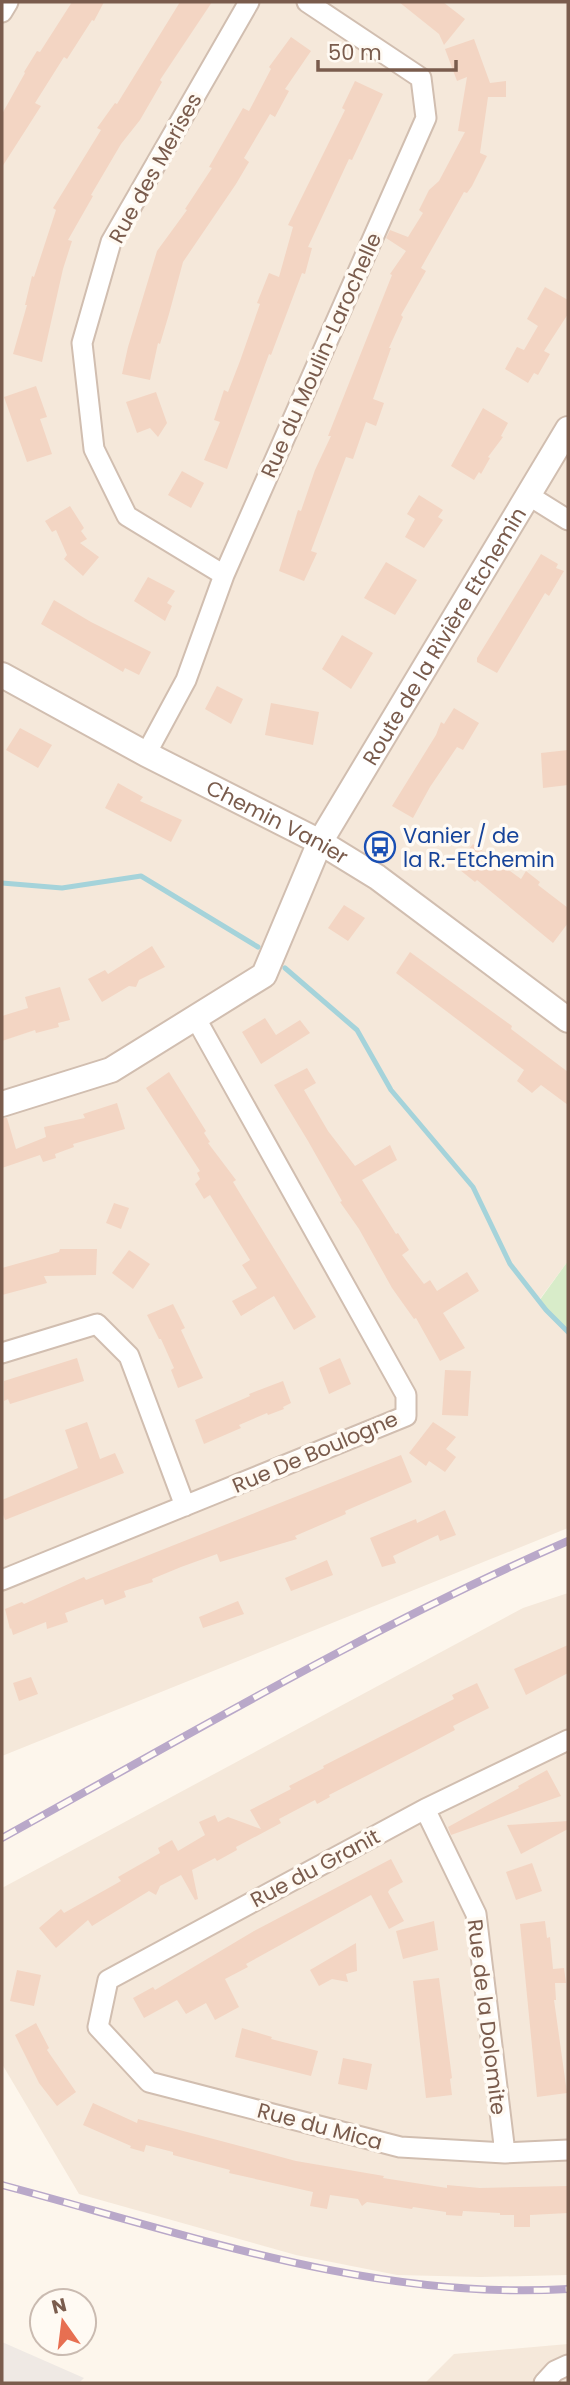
<svg xmlns="http://www.w3.org/2000/svg" width="570" height="2385" viewBox="0 0 570 2385" font-family="Poppins,sans-serif">
<style>
.residential{fill:#f5e8da}
.industrial{fill:#efe9e4}
.green{fill:#d8ecc9}
.lines{fill:none;stroke-linecap:round;stroke-linejoin:round}
.stream{stroke:#a5d3da;stroke-width:5}
.building{fill:#f3d5c3}
.minor-casing{stroke:#d1beb0;stroke-width:23}
.tertiary-casing{stroke:#d1beb0;stroke-width:28}
.minor{stroke:#fff;stroke-width:19}
.tertiary{stroke:#fff;stroke-width:24}
.rail-casing{stroke:#b9a8c9;stroke-width:8}
.rail{stroke:#fffaf3;stroke-width:5;stroke-dasharray:16;stroke-linecap:butt}
.labels{text-anchor:middle;dominant-baseline:central;stroke-width:7;stroke-linejoin:round;paint-order:stroke}
.street-label{font-size:21px;fill:#7a5c4d;stroke:#fffaf3}
.transit-label{font-size:21px;fill:#164399;stroke:#fffaf3;text-anchor:start}
</style>
<rect width="100%" height="100%" fill="#fdf6ec"/>
<path class="residential" d="M2 2H568V1261L539 1300 568 1331V1528L2 1756Z
M568 1593V2275L481 2277 397 2275 296 2255 79 2194 2 2064V1888L523 1608Z
M568 2344V2383H425L454 2354Z"/>
<path class="industrial" d="M2 2342 84 2378 79 2383H2Z"/>
<path class="green" d="M568 1261V1331L539 1301Z"/>
<g class="lines">
<path class="stream" d="M2 883 62 888 141 876 258 947
M285 968 357 1030 391 1090 473 1187 510 1264 546 1310 568 1332"/>
</g>
<path class="building" d="M72 2H104L94 21 92 20 67 59 64 57 35 103 41 106 2 167V114L25 73 24 72 37 51 40 52Z
M180 2H212L160 80 162 82 140 120 121 144 91 195 93 196 68 240 72 241 63 269 42 362 13 354 27 305H25L32 276 34 277 56 210 53 208 101 130 97 128 115 103 117 104Z
M399 2H443L465 19 444 45 439 34Z
M291 37 311 51 285 89 289 91 275 117 270 114 244 158 249 162 236 184 183 262 169 314 160 344 158 343 150 380 122 374 128 347 157 251 187 210 185 209 212 168 209 167 243 108 249 111 271 69 269 67Z
M474 39 490 83 506 81V97H488L480 153 487 156 472 186 467 193 464 192 421 268 426 271 401 315 403 317 389 348H391L373 399 384 403 376 426 366 422 353 459 346 457 311 551 317 553 304 581 279 571 298 510 301 511 315 470 331 436H328L392 275 390 274 406 251 386 238 390 230 408 237 423 213 419 210 429 190 439 181 465 132 458 131 467 77 457 81 445 49Z
M355 81 383 94 352 160 349 159 308 247 312 248 305 274 302 273 271 355 269 354 227 469 204 460 220 422 214 420 224 390 228 392 240 361 260 304 257 303 269 273 279 277 293 227 288 225 345 110 342 108Z
M545 287 568 300V314L544 351 550 354 538 375 534 373 528 383 505 369 517 347 524 350 538 326 527 319Z
M36 386 47 417 40 419 52 454 27 462 4 397Z
M156 392 167 423 158 437 150 428 137 433 126 402Z
M483 408 508 423 501 436 503 437 488 457 490 458 481 474 479 472 474 480 451 466Z
M182 471 204 483 191 508 168 495Z
M419 495 443 510 438 517 443 520 424 548 405 537 415 519 407 514Z
M70 506 84 528 81 531 87 539 80 543 99 557 83 576 64 559 67 555 56 530 52 532 45 521Z
M541 554 558 564 556 568 564 571 549 596 545 593 497 673 477 662V658Z
M386 562 417 580 395 615 364 598Z
M148 577 175 591 167 603 172 606 165 621 134 601Z
M54 600 91 622 151 652 139 675 125 668 123 672 41 624Z
M342 635 373 653 351 689 322 669Z
M217 686 243 699 231 724 205 709Z
M271 703 319 712 313 745 265 735Z
M454 708 479 723 463 750 457 747 430 787 413 818 392 806 436 735 441 722 444 724Z
M20 728 52 745 38 768 6 750Z
M568 750V785L543 788 541 753Z
M118 783 143 797 140 801 182 820 171 842 105 808Z
M473 844 521 879 526 871 540 882 538 885 568 908V923L553 943 477 880 475 882 455 866Z
M344 905 365 918 348 941 328 928Z
M152 946 165 967 139 980 136 987 129 986 102 1002 88 979 105 970 108 974Z
M410 952 512 1026 511 1029 568 1072V1105L541 1085 532 1093 517 1081 524 1070 396 973Z
M60 987 70 1020 58 1023 59 1027 36 1033 35 1030 2 1041V1016L28 1008 25 997Z
M265 1018 276 1035 300 1020 310 1033 261 1064 242 1032Z
M307 1068 316 1083 304 1090 328 1131 355 1166 390 1145 397 1160 362 1180 396 1234 398 1233 409 1250 402 1255 424 1284 430 1280 437 1291 467 1272 479 1291 443 1313 465 1348 440 1361 416 1318 414 1319 392 1288 359 1229 340 1202 342 1201 308 1141 274 1085Z
M169 1072 206 1131 204 1133 210 1142 208 1143 236 1180 233 1182 316 1317 294 1330 274 1296 241 1316 232 1301 257 1288 242 1265 250 1260 210 1195 204 1199 195 1184 200 1179 197 1173 200 1171 146 1088Z
M117 1103 125 1129 73 1144 74 1147 55 1154 56 1158 43 1162 40 1155 2 1168V1118H7L16 1149 46 1137 44 1127 85 1118 83 1114Z
M114 1203 129 1208 121 1229 106 1223Z
M60 1249H97L96 1275 44 1276 47 1283 2 1295V1268L59 1252Z
M129 1250 150 1264 133 1289 112 1273Z
M173 1304 185 1328 181 1330 203 1378 178 1388 171 1370 174 1368 161 1339H159L147 1315Z
M77 1358 84 1381 10 1404 8 1399 4 1401V1381Z
M340 1358 351 1384 329 1394 319 1368Z
M445 1370 471 1371 468 1416 442 1415Z
M283 1381 291 1403 283 1407 284 1409 268 1415 267 1413 239 1425 241 1428 204 1444 195 1420 250 1396 249 1394Z
M87 1422 100 1459 115 1453 124 1473 5 1520 2 1512V1500L78 1468 65 1430Z
M433 1422 456 1437 446 1449 456 1457 445 1472 429 1461 426 1466 409 1453Z
M401 1455 412 1482 345 1511 346 1514 295 1536 297 1539 220 1562 217 1554 181 1567 152 1579 153 1582 124 1591 126 1597 105 1605 103 1599 65 1613 68 1622 47 1629 46 1622 13 1635 11 1628 10 1629 5 1609 22 1602 24 1604 84 1577 86 1580Z
M445 1510 456 1535 440 1541 438 1535 393 1556 396 1563 382 1567 370 1538 416 1519 417 1523Z
M327 1560 333 1575 291 1591 285 1578Z
M238 1601 244 1614 203 1628 199 1617Z
M568 1645V1673L526 1695 514 1669Z
M31 1677 38 1694 19 1701 13 1683Z
M477 1683 489 1708 453 1726 455 1730 417 1750 329 1795 330 1797 317 1804 315 1800 279 1819 281 1823 236 1847 237 1850 217 1861 215 1858 192 1870 198 1899 195 1900 181 1875 160 1886 156 1895 149 1891 92 1926 88 1920 56 1948 39 1928 61 1909 64 1913 121 1881 118 1877 160 1853 158 1848 172 1840 178 1851 205 1835 199 1822 215 1815 218 1822 228 1817 261 1829 250 1810 291 1789 289 1786 324 1768 323 1766 454 1699 452 1695Z
M547 1770 561 1796 451 1835 448 1827 519 1788 518 1786Z
M568 1821V1829L521 1854 507 1825Z
M391 1859 403 1882 390 1889 388 1892 404 1921 389 1929 371 1895 246 1964 248 1967 225 1979 239 2007 215 2020 206 2003 186 2014 177 2000 144 2018 133 1998 153 1987 155 1990 254 1931Z
M532 1863 542 1891 516 1900 506 1872Z
M434 1921 438 1950 403 1959 396 1931Z
M545 1921 547 1938 550 1937 553 1969 564 1968 566 1983H555L556 2000H554L567 2093 537 2097 520 1924Z
M356 1943 357 1971 346 1974 348 1982 332 1979 319 1986 310 1970Z
M17 1970 41 1975 34 2006 10 2001Z
M439 1978 452 2078 450 2079 452 2095 426 2098 413 1981Z
M36 2023 49 2048 47 2050 76 2092 57 2106 39 2083 15 2035Z
M242 2028 272 2037 271 2039 318 2051 311 2076 235 2057Z
M343 2058 372 2064 367 2090 338 2084Z
M93 2103 137 2123 138 2119 296 2161 384 2176 383 2178 447 2188V2185L480 2188 568 2186V2213L530 2215V2227H514V2215H500V2213L463 2211 462 2216 446 2215V2212L413 2207 412 2209 367 2202 362 2206 358 2199 330 2195 327 2209 310 2206 313 2192 229 2173 230 2170 173 2155V2152L146 2145 144 2152 130 2148 131 2146 83 2125Z"/>
<g class="lines">
<g class="minor-casing">
<path id="minor" d="M2 12 8 2
M528 495 568 520
M224 575 127 516 94 449 82 343 111 242 249 2
M146 754 186 680 224 575 426 118 421 78 307 2
M2 1353 97 1324 129 1356 185 1506
M2 1580 406 1416V1395L195 1017
M568 1740 425 1809 108 1980 98 2027 149 2082 400 2147 505 2153 568 2150
M425 1809 476 1914 505 2153
M544 2383 555 2371 568 2365"/>
</g>
<g class="tertiary-casing">
<g id="tertiary">
<path id="s1" d="M2 675 146 754 320 842 377 877 568 1020"/>
<path id="s2" d="M2 1104 111 1070 264 975 320 842 568 429"/>
</g>
</g>
<use href="#minor" class="minor"/>
<use href="#tertiary" class="tertiary"/>
<g class="rail-casing">
<path id="rail" d="M2 1838C187 1736 374 1625 568 1541
M2 2185C186 2234 375 2301 568 2289"/>
</g>
<use href="#rail" class="rail"/>
</g>
<defs>
<g id="bus-ring" transform="scale(1.575)"><circle r="9.5" fill="#fffaf3" stroke="#1a4fb4" stroke-width="1.5"/><path d="M-5-6H5V4H4V6H2V4H-2V6H-4V4H-5ZM-3.5-4V0h7V-4ZM-3.5 1.2v1.5H-2V1.2ZM2 1.2v1.5H3.5V1.2Z" fill="#1a4fb4"/></g>
</defs>
<g fill-rule="evenodd">
<use href="#bus-ring" x="380" y="847"/>
</g>
<g class="labels">
<g class="street-label">
<text transform="translate(155 168) rotate(-61)">Rue des Merises</text>
<text transform="translate(321 355) rotate(-66)">Rue du Moulin-Larochelle</text>
<text stroke="none"><textPath href="#s2" startOffset="679">Route de la Rivière Etchemin</textPath></text>
<text stroke="none"><textPath href="#s1" startOffset="312">Chemin Vanier</textPath></text>
<text transform="translate(315 1452) rotate(-23)">Rue De Boulogne</text>
<text transform="translate(315 1868) rotate(-28)">Rue du Granit</text>
<text transform="translate(487 2017) rotate(83)">Rue de la Dolomite</text>
<text transform="translate(320 2126) rotate(15)">Rue du Mica</text>
</g>
<g class="transit-label">
<text x="403" y="835">Vanier / de<tspan x="403" dy="24">la R.-Etchemin</tspan></text>
</g>
</g>
<rect width="570" height="2385" fill="none" stroke="#7a5c4d" stroke-width="7"/>
<g transform="translate(63 2322) rotate(346)"><circle r="33" fill="#fffaf3" stroke="#cabbb1" stroke-width="2"/>
<path d="M0-5L12 26L0 18L-12 26Z" fill="#e76f51"/>
<text y="-10" font-size="19" font-weight="bold" text-anchor="middle" fill="#7a5c4d">N</text>
</g>
<path d="M318 60v10h138v-10" fill="none" stroke="#7a5c4d" stroke-width="3.5"/>
<text x="328" y="60" font-size="21" fill="#7a5c4d" stroke="#fffaf3" stroke-width="5" paint-order="stroke">50 m</text>
</svg>
